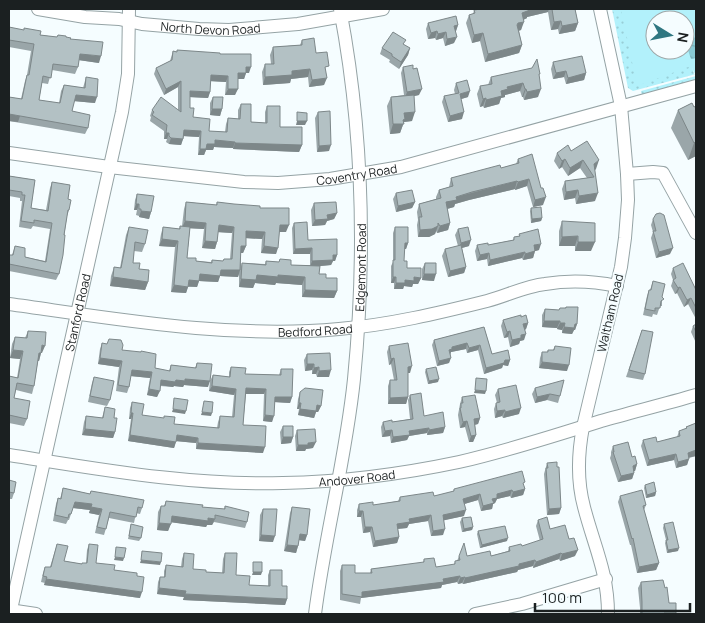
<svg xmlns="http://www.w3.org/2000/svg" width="705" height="623" viewBox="0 0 705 623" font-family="Manrope,sans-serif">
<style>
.grass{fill:url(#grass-dots)}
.park{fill:#b2f1fb;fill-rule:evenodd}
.water{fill:url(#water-waves)}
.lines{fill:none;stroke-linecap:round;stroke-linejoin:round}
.minor-casing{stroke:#95a3a5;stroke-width:14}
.minor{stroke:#fff;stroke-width:12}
.wall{fill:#9aa6a9;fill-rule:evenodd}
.shaded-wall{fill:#7d8789}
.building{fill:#b3c1c4;stroke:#7d8789}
.labels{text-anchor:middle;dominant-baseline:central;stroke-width:4;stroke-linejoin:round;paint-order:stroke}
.street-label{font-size:12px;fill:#1b2021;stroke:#f5fdff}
</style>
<defs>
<pattern id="grass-dots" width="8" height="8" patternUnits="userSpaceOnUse" patternTransform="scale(1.25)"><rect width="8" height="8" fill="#b2f1fb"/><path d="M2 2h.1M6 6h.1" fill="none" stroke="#98ced7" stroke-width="1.8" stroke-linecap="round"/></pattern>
<pattern id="water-waves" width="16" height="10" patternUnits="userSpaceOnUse" patternTransform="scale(1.25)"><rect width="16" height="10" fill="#89cad4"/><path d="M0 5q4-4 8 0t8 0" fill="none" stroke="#76adb6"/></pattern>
</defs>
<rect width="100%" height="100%" fill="#f5fdff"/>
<path class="grass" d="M612 9H654L655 50 692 66 694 74H696L633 91 628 88Z
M696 76V80L642 95 641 91Z"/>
<path class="park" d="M621 9H696V74H695L691 66 637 86ZM655 20H685V50H655Z"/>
<path class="water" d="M696 37V58L691 59 685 41Z"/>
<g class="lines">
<g class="minor-casing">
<g id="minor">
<path id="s1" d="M38 9 85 17 119 19 142 24 199 29 229 30 298 24 383 9"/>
<path d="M600 9 621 106 627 174 628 200 625 238 621 267 583 427C578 453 577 481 584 507 594 546 608 572 608 614"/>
<path id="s2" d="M9 153 109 167 244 182 278 183 330 179 401 167 696 86"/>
<path d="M627 174 653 172 663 173 696 233"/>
<path id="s3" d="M9 304C118 319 229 339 339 329 389 325 439 313 487 301 506 296 526 286 545 284 569 280 593 281 617 286"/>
<path id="s4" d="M9 455C99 469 191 486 283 483 342 482 402 474 459 462 507 451 554 436 601 421 633 412 665 404 696 395"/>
<path d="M9 610 36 614"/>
<path id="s5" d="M10 614 122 112 128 74 129 9"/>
<path id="s6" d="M315 614C325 535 346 458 354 379 366 256 363 130 340 9"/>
<path d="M475 614 522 604 606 579"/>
</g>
</g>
<use href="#minor" class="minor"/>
</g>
<path class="wall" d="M481 9H575L578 23 575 31 559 34 558 29 551 30 548 12 527 17V18L523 20 521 30 519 31 522 45 519 53 485 62 480 41 472 43 466 23 469 15 473 14 474 10Z
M428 23 458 25 456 31H455L454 43 445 46 443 38 436 40 435 38 428 39 426 29Z
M9 27 40 35 57 37 58 35 66 37 70 39 99 63 79 60 78 67 75 74 52 70 48 84 42 83 39 100 59 103 61 91 64 85 83 88 86 77 95 103 74 101 72 111 88 128 85 134 9 121V97L21 99 25 81 27 75 31 51 9 47Z
M302 40 316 53 326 73 324 85 309 87 308 77 291 79 290 83 263 85 262 72 265 64H271L270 55 273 47 300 45Z
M404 45 410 48 408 55 399 69 389 62 390 60 380 54 382 48Z
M177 50 220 54 249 73H246L244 79H238L235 95H225L226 82 210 81V92L208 98 190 97V108L193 117 209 131 225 132 226 124 228 118 238 119V110L241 104 251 122 265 123V112L267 106 280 127 302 145 299 152 233 149V148L214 147 213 150H206L204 155H198L199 137 184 136 181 145 169 144 166 142 167 139H164V131L150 121 151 117 150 116 152 110H178V87L164 95 154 74 156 68 170 61 173 51 177 52Z
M553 62 586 73 584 80 566 84 564 77 553 79 551 69Z
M403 67 419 95 414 96 412 121 404 122 400 133 390 134 387 106 391 97 404 95 401 73Z
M491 77H539L538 97 524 100 523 97H522L520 91 505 95V97L501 98 499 104 484 108 483 106 480 107 477 94 480 86 488 85Z
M456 83 468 97 461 99 462 119 448 122 442 102 444 96 455 94 454 90Z
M213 97 222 109 220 116 210 115V103Z
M692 103 696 156 688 160 671 128 678 110Z
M318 112 329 151 317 152 315 118Z
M571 151 596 169 595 170V201L576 204 575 198 564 200 562 189 565 181 587 178 580 168 568 176 562 167 559 169 554 161 557 153Z
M518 159 543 205 533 207 527 186 515 190V189L469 200 455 204 454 207 447 209 450 223 448 230 437 233 436 231 435 234 429 237H418L417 225 418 220 417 212 419 204 436 199V197L439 190 449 187 451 178 501 168 516 164Z
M9 176 35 180 31 208 46 210 50 188 52 182 68 199 69 210 67 216 59 274 56 280 9 271V255H12L15 246 25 257 45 261 50 229 33 226 31 229 19 227 22 201H20V198L9 196Z
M396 193 415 202 412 208 396 212 393 199Z
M137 194 151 212 149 219 139 217V216L136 215 137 210H134L135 200Z
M186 202 216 205 217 202 260 208 286 232H279L276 254 261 253 262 239 246 238V246L243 253H241V267L242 263 265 264 266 261 279 262 280 259 291 265H310V254H293L292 228 294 223 308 240 337 255 335 261H333L331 265 320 266 319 274 326 278 337 291 334 298 302 297V285L276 283 275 285 255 283 253 288 239 287V274L238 277 220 276 218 282 199 281 197 287H188L186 293 171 292 175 247 159 246 161 234 163 227 179 229 180 226H182L184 209ZM190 228 204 229 202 248 215 249 217 242 218 232 232 233 230 259H224L223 261 212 260 211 262 196 261 187 258Z
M314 203 337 213 334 219 327 221 325 225 312 226 311 210Z
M531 208 542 218 541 221 531 223 530 211Z
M653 219 670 254 656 258 651 238 653 232 651 225Z
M562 221 591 251H575V246H559V231Z
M129 227 145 244 142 252 134 251 133 263 139 269 148 282 145 290 110 286 111 276 114 267 120 268 126 235Z
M395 227 408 243 406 249H404V261L407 268 421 278 418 284H413L412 287 404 286 403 289H394V283H391V266L393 262V233Z
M458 229 469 246 462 248 466 267 464 273 448 277 442 256 445 249 458 246 455 235Z
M519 234 539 250 535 251 533 258 523 260 522 258 488 266 487 259 477 261 475 251 477 245H488L513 240 514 237 519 236Z
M425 263 434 281 422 280V269Z
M673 268 696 290V319L688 304 684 307 677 293 675 294 671 286 673 280 671 274Z
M653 281 662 297V306H660L657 315 653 314 652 317 643 315 647 296 649 290H650Z
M566 307 577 324 575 330H574L572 334 562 333V330L557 329V328L542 327V315L545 309 559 310 560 308H565Z
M521 317 528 323 526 329 525 330 524 340 520 341 519 344 510 347 508 337 504 338 501 326 503 320Z
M696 324V343L691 332 693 326Z
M484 327 492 354 510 360 508 366 503 365 502 368 484 374 478 350 467 353 466 349 451 352 449 363 437 366 432 345 434 340Z
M642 330 645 374 643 380 626 377Z
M28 331 42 353H41L39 361H38L34 386 32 394 16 390 14 398 27 419 24 426 9 423V376L17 378 20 359 10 358 12 344 15 337 25 338Z
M102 343 122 350 155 368 169 371 171 365 195 368 197 363 208 387 184 385 183 387 174 386 173 387 160 386 157 397 147 395 150 378 131 376 129 387 127 393 116 391 119 367 98 364 100 349Z
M389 346 410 373H408V397L406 404H388V386L390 380H394L391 364 389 365 387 352Z
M555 346 567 371 539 368 540 358 542 352H547L548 350H553Z
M307 354 329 377H317L316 374H312V370L305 371 304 360Z
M231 367 245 374 279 375 281 369 292 397 290 403 275 402 272 422 263 421 264 394H246L243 425 263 453 196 449V443L176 441 174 448 128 441 131 419H129L130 408 132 402 142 415 174 424 217 428 218 422 220 416 232 417 234 395 209 391 210 381 213 375 229 377V372Z
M426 369 438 382 428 384 425 372Z
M94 377 110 400 107 406 88 402 92 383Z
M535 388 560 396 558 403 547 400 535 403 532 394Z
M498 389 519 414 503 418 502 416 495 418 494 409 496 403H497L495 395Z
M300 392 321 406 318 412H316L314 418 298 415 299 409H297L298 399Z
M410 395 424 416 445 427 443 433 427 435V433L409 436 407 440 391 443 390 436 382 437 381 427 383 422H392L410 419 408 400Z
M462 397 480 418 478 424 475 425 476 435 473 442H469L465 427 460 428 458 415 460 404Z
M105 407 114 418 115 432 113 438 82 435 84 422 86 416 102 418Z
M696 423V456L689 458 687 465 676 468 674 460 647 466 641 446 643 440 657 442 677 437 679 431 686 429V427Z
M283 426 293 437 291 443 281 444 280 432Z
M297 430 313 448 306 449 305 451H296L295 436Z
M613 446 632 457 637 464 635 471H634V473L632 479 618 482 610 458 611 455V452Z
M547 463 561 508 559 514 547 515 544 474Z
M9 480 14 493 12 499H9Z
M645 485 656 492 655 496 646 498 644 488Z
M524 486 525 489 523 495 511 498 510 496 497 499 495 503 493 504 492 509 481 511 478 500 464 504V516L444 520 443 535 431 536 428 521 409 524 407 528 398 529 399 537 397 543 373 547 370 532 363 533 361 517H357V510L359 504 373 505 398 501 400 497 434 496 453 492 454 489Z
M63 488 90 494 91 491 142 508 140 514 136 513 134 523 109 518 104 535 95 533 99 515 89 513 90 510 73 508 69 520H68L66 524 53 521 56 504 58 498 60 499Z
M620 496 646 505 644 510 659 563 656 570 637 573 631 545H630L618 502Z
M166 501 202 507 224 509 225 506 247 522 245 528 214 522 212 525H207L206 527 171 522 168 531 157 530 158 512 161 506H164Z
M292 507 307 535 305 541 299 540 298 546 296 553 284 551 290 513Z
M263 509 273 542 259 541 260 515Z
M462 518 473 527 472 530 462 532 460 522Z
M538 520 550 529 569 539 575 556 560 561 559 559 533 568V566L518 570 517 572 463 584 462 583 458 584 457 582 442 585 441 588 361 598 360 604 340 600V571L342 565 355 573H370L371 569 423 563 424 559 436 567 454 565 455 561H457L459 556H491L508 551 509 547 522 546 540 541 536 526Z
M131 524 141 538 139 541 128 539Z
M664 524 678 551 667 553 665 543 666 540 663 528Z
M478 531 507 541 480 548 477 534Z
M57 544 64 561 82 564 86 563 87 550 89 544 96 563 114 570 137 576 140 598 44 585 45 583 41 582 43 573 45 567H50Z
M184 553 193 569 206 572 222 573 223 559 225 553 236 575 249 585 268 586V575L270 570 282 586 287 599 285 605 183 600 184 597 157 594 158 582 160 577H164V571L166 565 181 567 182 559Z
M641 582 669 603 676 613V614H640V608L638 588Z"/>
<path class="shaded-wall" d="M529 9H549L548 12 527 17V18L519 22 522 13Z
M561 21 558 29 551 30 554 22Z
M524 22 521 30 515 31 518 23Z
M578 23 575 31 559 34 562 26Z
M458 25 456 31 451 32 454 26Z
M437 31 435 38 428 39 431 33Z
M446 32 443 38 436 40 438 34Z
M483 33 480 41 472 43 474 35Z
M457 37 454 43 445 46 447 39Z
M522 45 519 53 485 62 488 54Z
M410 48 408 55 399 69 401 62Z
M80 54 101 56 99 63 78 60Z
M246 67H251L249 73H244Z
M310 69 308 77 291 79 290 83 263 85 265 77 292 71Z
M566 71 564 77 553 79 556 73Z
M238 73H246L244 79H236Z
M586 73 584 80 566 84 568 78Z
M211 75 228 76 226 82 208 81Z
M327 78 324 85 309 87 312 80Z
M181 81 178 87 164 95 166 89Z
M523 83 520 91 505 95V97L501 98 499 104 484 108 486 100 501 91 507 87Z
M228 89H238L235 95H225Z
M422 89 419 95 405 98 407 92Z
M525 89H526L523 97H522Z
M541 89 538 97 524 100 527 92Z
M190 91 210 92 208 98 188 97Z
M470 91 468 97 458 100 460 94Z
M76 95 97 97 95 103 73 101Z
M486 98 483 106 480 107 483 99Z
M212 109H222L220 116 210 115Z
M415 112 412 121 404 122 400 133 390 134 393 124 404 113Z
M464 112 462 119 448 122 450 116Z
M9 114 20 116 18 122 9 121Z
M297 121H307L305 125H296Z
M184 130 201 131 199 137 182 136Z
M166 133H169L167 139H164Z
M171 138 183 139 181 145 169 144Z
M215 140 235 142 233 148 214 147 213 150H206L204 155H198L200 149 207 144Z
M696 141V156L688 160 694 143Z
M235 143 302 145 299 152 233 149Z
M331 145 329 151 317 152 319 146Z
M565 159 562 167 559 169 562 161Z
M583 160 580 168 568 176 570 168Z
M599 160 596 169 591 172 594 164Z
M529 179 527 186 515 190 518 182Z
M517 181 515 189 469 200 455 204 454 207 443 210 446 202 456 197Z
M578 190 575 198 564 200 566 192Z
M598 193 595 201 576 204 579 196Z
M546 197 543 205 533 207 535 200Z
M415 202 412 208 396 212 398 206Z
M136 204H139L137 210H134Z
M141 211 151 212 149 219 139 217Z
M337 213 334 219 327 221 325 225 312 226 315 220 327 215Z
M542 218 541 221 531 223 532 219Z
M185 221 206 223 204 229 182 228Z
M450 223 448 230 437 233 440 226Z
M219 225 234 227 232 233 216 232Z
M280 225H289L286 232H277Z
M438 226 435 234 429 237H418L420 230Z
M246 231 265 232 262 239 244 238Z
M578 236 575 246H559L562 237Z
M162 239 178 241 175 247 159 246Z
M471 240 469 246 458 249 461 243Z
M205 241 217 242 215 249 202 248Z
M578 242H595L591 251H575Z
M405 243H408L406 249H402Z
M541 244 539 250 532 252 534 245Z
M241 246H246L243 253H239Z
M264 246 278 248 276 254 261 253Z
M312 248 310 254H293L295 249Z
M673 248 670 254 656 258 659 252Z
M535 251 533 258 523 260 525 254Z
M525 252 522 258 488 266 490 260Z
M489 253 487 259 477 261 480 255Z
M333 255H337L335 261H333L331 265 310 267 312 261Z
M466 267 464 273 448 277 450 271Z
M221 270H240L238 277 220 276 218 282 199 281 197 287 187 286 189 280 200 274Z
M424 274H436L434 281 422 280Z
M257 275H278L305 277 302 285 276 283 275 285 255 283 253 288 239 287 241 279Z
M113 277 148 282 145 290 110 286Z
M393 277H396L394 283H391Z
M414 277 421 278 418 284H413L412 287 404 286 403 289H394L396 283Z
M174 285 188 287 186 293 171 292Z
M680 287 677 293 675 294 678 288Z
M305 290 337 291 334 298 302 297Z
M691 298 688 304 684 307 687 300Z
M544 321H560L557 328 542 327Z
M528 323 526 329 521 331 523 324Z
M560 323H565L562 330 557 329Z
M575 324H577L575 330H574L572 334 562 333 564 327Z
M510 331 508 337 504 338 507 332Z
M526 334 524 340 520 341 519 344 510 347 512 340 521 335Z
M467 343 466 349 451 352V354L449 350 452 347Z
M42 345 45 346 42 353H40Z
M480 345 478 350 467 353 469 348Z
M13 350 23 351 20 359 10 358Z
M39 353H41L39 361 36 360Z
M100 358 122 361 119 367 98 364Z
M394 358 391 364 389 365 391 359Z
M451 358 449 363 437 366 439 361Z
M505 360H510L508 366 503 365 502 368 484 374 486 368Z
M542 362 569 365 567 371 539 368Z
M307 364H314L312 370 305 371Z
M412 366 410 373H406L408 367Z
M319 367 316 374H312L314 368Z
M132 370 152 372 150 378 130 376Z
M331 370 329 377H317L319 371Z
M185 379 210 381 208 387 184 385 183 387 174 386 173 387 159 385 161 380Z
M439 379 438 382 428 384 429 381Z
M212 386 236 389 234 395 209 391Z
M246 388 266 389 264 394H244Z
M149 389 160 391 157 397 147 395Z
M475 390 486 391 485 394 474 393Z
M550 394 547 400 535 403 537 397Z
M275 397H292L290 403 273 402Z
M408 397 406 404H388L390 398Z
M299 403H301L299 409H297Z
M317 405 321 406 318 412H316L314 418 298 415 300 409Z
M521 408 519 414 503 418 505 412Z
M173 409 186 411 185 414 172 412Z
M505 410 502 416 495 418 497 411Z
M202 412 212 413 211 416 201 415Z
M131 413H133L131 419H129Z
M265 415 274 416 272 422 263 421Z
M480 418 478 424 472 425 474 419Z
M467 421 465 427 460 428 463 422Z
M445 427 443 433 427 435 429 430Z
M429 428 427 433 409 436 407 440 391 443 393 437 409 431Z
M85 429 115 432 113 438 82 435Z
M392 430 390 436 382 437 385 431Z
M130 435 176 442 174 448 128 441Z
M177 435 198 438 196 443 175 441Z
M476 435 473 442H469L471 436Z
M283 437H293L291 443 281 444Z
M316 442 313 448 306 449 305 451H296L298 445 308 443Z
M198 443 265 447 263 453 196 449Z
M696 450V456L686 458 688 453Z
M676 454 674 460 647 466 649 460Z
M689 459 687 465 676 468 678 462Z
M637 464 635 471 630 472 633 466Z
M634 473 632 479 618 482 621 476Z
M525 489 523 495 511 498 513 492Z
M512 490 510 496 497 499 495 503 493 504 492 509 481 511 483 506 492 499 497 494Z
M656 492 655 496 646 498 647 495Z
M480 494 478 500 461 505 463 499Z
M75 502 92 504 90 510 73 508Z
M91 507 102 509 99 515 89 513Z
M561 508 559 514 547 515 549 509Z
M466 510 464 516 441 521 443 515Z
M359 511H363L361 517H357Z
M431 515 428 521 409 524 407 528 395 529 397 524 409 519Z
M172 516 208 518 215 519 212 525H207L206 527 169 522Z
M159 523 171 524 168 531 157 530Z
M365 527H372L370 532 363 533Z
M473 527 472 530 462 532 464 529Z
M445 529 443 535 431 536 433 531Z
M300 534 307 535 305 541 298 540Z
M261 535 275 536 273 542 259 541Z
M399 537 397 543 373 547 375 541Z
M508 538 507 541 480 548 482 545Z
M287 545 298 546 296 553 284 551Z
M679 548 678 551 667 553 668 550Z
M578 550 575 556 560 561 562 554Z
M561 553 559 559 533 568 536 562Z
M115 557 124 558 123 561 114 560Z
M141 560 161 562 160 565 140 563Z
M535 560 533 566 518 570 517 572 463 584 465 578Z
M659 563 656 570 637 573 639 567Z
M253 572H262L261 575H252Z
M460 576 457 582 442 585 441 588 361 598 362 592Z
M465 577 462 583 458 584 460 578Z
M46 579 142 592 140 598 44 585Z
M159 588 186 591 184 597 157 594Z
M185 594 287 599 285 605 183 600Z
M664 613H676V614H664Z"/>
<path class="building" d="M481 9H529L530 10 522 13 524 22 518 23 517 25 522 45 488 54 483 33 474 35 469 15 475 13 474 10Z
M552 9H575L578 23 562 26 561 21 554 22Z
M456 16 458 25 454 26 457 37 447 39 446 32 438 34 437 31 431 33 428 23Z
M9 27 24 30V28L41 31 40 35 57 37 58 35 66 36V37L71 38 70 39 103 42 101 56 80 54 78 67 53 64 51 78 43 76 39 100 60 103 64 85 85 88 86 77 98 79 97 97 76 95 72 111 90 115 88 128 9 114V97L22 99 27 75H29L34 44 9 40V42Z
M393 32 406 40 403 44 410 48 401 62 392 56V54L382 48Z
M314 38 316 53 327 52 329 66 325 67 327 78 312 80 310 69 292 71V75L265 77V64H274L273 47 302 45V40Z
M177 50 220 53V54H251V67H246V73H238V89H228V76L211 75 210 92 190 91V108H194L193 117 210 119 209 131 227 132 228 118 240 119 241 104H251V122L267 123V106H280V127H302V145L235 143V142L215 140V144H207L206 149H200L201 131 184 130 183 139 171 138 169 136V133H166L167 125 152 115 154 112 152 110 161 97 181 112V81L166 89 156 68 172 60 173 51 177 52Z
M582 56 586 73 568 78 566 71 556 73 553 62Z
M537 59 540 74H539L541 89 527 92 526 89H525L523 83 507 87 508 89 501 91 502 96 486 100V98L483 99 480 86 492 84 491 77 532 68Z
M413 65V69L417 68 422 89 407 92 403 67Z
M467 80 470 91 460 94 464 112 450 116 444 96 459 93 456 83Z
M414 95 415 112 404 113 405 119 403 120 404 124H393L391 97Z
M213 97H223L222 109H212Z
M692 103 694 107 696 106V141L694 143 678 110Z
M330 111 331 145 319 146 318 112Z
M297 112 307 113V121H297Z
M587 141 599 160 594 164 598 193 579 196 578 190 566 192 565 181 594 177 583 160 570 168 565 159 562 161 557 153 568 145 571 151Z
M532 154 541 188H543L546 197 535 200 529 179 518 182 517 181 472 192 456 197 457 200 446 202 450 223 440 226 438 223V226L432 229 420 230 419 217H422L419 204 441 198 439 190 453 186 451 178 500 165 501 168 519 163 518 159Z
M9 176 35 180 31 208 48 211 52 182 70 185 68 199 71 200 69 210H68L64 235H65L63 255 59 274 9 264V255H13L15 246 25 248V257L46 262 52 223 34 220V223L21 221 25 195H22V192L9 190Z
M412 190 415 202 398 206 396 193Z
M137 194 154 196 151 212 141 211V209H139V204H136Z
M186 202 217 205V202L234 204 260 206V208H289V225H280L278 248 264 246 265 232 246 231V246H241L240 270H221L220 276 200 274 199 281 189 280 188 287 174 285 178 241 162 239 163 227 180 229V226L190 227 187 258H196V261L212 263V260L223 261 224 259H232L234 227 219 225 217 242 205 241 206 223 185 221Z
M336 202 337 213 327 215 328 219 315 220 314 203Z
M541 207 542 218 532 219 531 208Z
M660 213 664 215 673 248 659 252 653 231H656L653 219 656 214Z
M562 221 595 223V242H578V236L562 237Z
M307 222 308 240 337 239V255H333V260L312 261V248L295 249 294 223Z
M129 227 148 230 145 244 135 242 133 263H140L139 269 149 270 148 282 113 277 114 267 121 268Z
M395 227H408V243H405L404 261H407V268H421V278L414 277V281L405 280V283H396V277H393V260H395Z
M468 227 471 240 461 243 458 229Z
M538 229 541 244 534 245 535 251 525 254V252L490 260 489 253 480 255 477 245 488 243V245L514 240V237L520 236 519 234Z
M461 245 466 267 450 271 445 249Z
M280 259 291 260V265L320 266 319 274H326V278H337V291L305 290V277L278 275V277L257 275 256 280 241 279 242 263 266 265V261L279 262Z
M425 263H436V274H424Z
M683 263 696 290V308L691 298 687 300 680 287 678 288 673 280 676 278 673 268Z
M653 281 665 284 662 297 664 299 661 301 660 308H655V311L645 309 649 290H651Z
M566 307H578L577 324H575L574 328 564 327 565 323H560V321H544L545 309 559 310 560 308H566Z
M521 315V317L526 315 528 323 523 324 526 334 521 335V338L512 340 510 331 507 332 503 320Z
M696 324V332L693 326Z
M484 327 492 354 508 350 510 360H505L504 363 486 368 480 345 469 348 467 343 452 347V349L449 350 451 358 439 361 434 340Z
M642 330 653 332 645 374 629 370Z
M28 331 46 332 45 346 42 345 41 353H39L34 386 17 383 14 398 30 401 27 419 9 415V376L18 378 23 351 13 350 15 337 27 338Z
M109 339 121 340 123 345 122 350 141 352V351L156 354 155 368 170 371 171 365 196 368 197 363 212 364 210 381 185 379V381L176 380 175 382 161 380 160 391 149 389 152 372 132 370 129 387 118 385 122 361 100 358 102 343 107 344Z
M408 343 412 366 408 367V397L390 398V380H397L394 358 391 359 389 346Z
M555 346 571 348 569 365 542 362V352H548V350H554Z
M330 353 331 370 319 371V367L314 368V364H307V354Z
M231 367 246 368 245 374 281 375V369H293L292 397H275L274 416 265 415 266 389 246 388 243 425 266 426 265 447 198 443V438L177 435 176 442 130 435 133 413H131L132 402 144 404 142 415 164 418V416L175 417 174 424 219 428 220 416 234 417 236 389 212 386 213 375 230 377Z
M436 367 439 379 429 381 426 369Z
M94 377 114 381 110 400 90 396Z
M476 378 487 379 486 391 475 390Z
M564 380 560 396 550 394 537 397 535 388Z
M516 385 521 408 505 412V410L497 411 496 403 500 402 498 389Z
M305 388 323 390 321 406 317 405 316 411 300 409 301 403H299L300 392Z
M421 393 424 416 443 412 445 427 429 430V428L409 431 410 435 393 437 392 430 385 431 383 422 392 420V422L413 419 410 395Z
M475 395 480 418 474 419 476 435 471 436 467 421 463 422 460 408H461V403H463L462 397Z
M174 398 188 400 186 411 173 409Z
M204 401 213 402 212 413 202 412Z
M105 407 115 409 114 418H117L115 432 85 429 86 416 103 418Z
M696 423V450L688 453 689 459 678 462 676 454 649 460 643 440 656 437 657 442 680 436 679 431 687 428 686 427Z
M283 426H293V437H283Z
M315 429 316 442 308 443V445H298L297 430Z
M628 442 632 457 635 456 637 464 633 466 634 473 621 476 613 452H614L613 446Z
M557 462V467H559L561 508 549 509 546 468H548L547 463Z
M522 471 525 482 523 483 525 489 513 492 512 490 497 494V498L492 499 494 503 483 506 480 494 463 499 466 510 443 515 445 529 433 531 431 515 409 519 410 522 397 524 399 537 375 541 372 527H365L363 511H359V504L373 502V505L400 501V497L433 492 434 496 454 491V489Z
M9 480 16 482 14 493 9 492V494Z
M654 482 656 492 647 495 645 485Z
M63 488 90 494 91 491 144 500 142 508 138 507 136 517 110 512 106 529 97 527 102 509 91 507 92 504 75 502 71 514H69L68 518 55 515 58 498 61 499Z
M642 490 646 505 643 506 659 563 639 567 633 538 632 539 620 496Z
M166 501 203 505 202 507 225 509V506L249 512 247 522 215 515V519L208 518V521L172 516 171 524 159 523 161 506H165Z
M292 507 310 509 307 535 300 534 298 546 287 545Z
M263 509H277L275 536 261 535Z
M471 517 473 527 464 529 462 518Z
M547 517 550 529 565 525 569 539 574 538 578 550 562 554 561 553 536 562 535 560 519 564V566L465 578V577L460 578V576L443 579 444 582 362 592V597L342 594V565H355V573H372L371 569 424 562V559L434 558 436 567 455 564V561L460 560 459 556 464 543 467 556 490 551 491 556 510 551 509 547 521 544 522 546 543 539 538 520Z
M673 522 679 548 668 550 666 540H668L664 524Z
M131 524 143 527 141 538 129 536Z
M505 526 508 538 482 545 478 531Z
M57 544 68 546 64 561 82 564V563H87L89 544 98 545 96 563 115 565 114 570 137 573V576L144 577 142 592 46 579 47 577 43 576 45 567H51Z
M116 547 126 548 124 558 115 557Z
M142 551 162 553 161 562 141 560Z
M184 553 194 554 193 569 206 570V572L224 573 225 553H237L236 575 250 576 249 585 270 586V570H282V586H287V599L185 594 186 591 159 588 160 577H165L166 565 183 567Z
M253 562H262V572H253Z
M663 580 665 588 667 587 669 603H676V613H664V614H642V602L641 582Z"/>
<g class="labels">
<g class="street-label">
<text stroke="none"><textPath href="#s1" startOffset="174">North Devon Road</textPath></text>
<text stroke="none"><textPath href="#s2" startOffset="350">Coventry Road</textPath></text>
<text stroke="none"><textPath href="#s6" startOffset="350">Edgemont Road</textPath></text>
<text stroke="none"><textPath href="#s5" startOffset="309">Stanford Road</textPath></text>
<text transform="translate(610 313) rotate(-77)">Waltham Road</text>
<text stroke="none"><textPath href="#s3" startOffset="308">Bedford Road</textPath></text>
<text stroke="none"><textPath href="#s4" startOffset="350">Andover Road</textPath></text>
</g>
</g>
<rect width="705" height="623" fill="none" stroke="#1b2021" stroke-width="20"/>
<g transform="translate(670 35) rotate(100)"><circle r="24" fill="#f5fdff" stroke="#9ea5a6"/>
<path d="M0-4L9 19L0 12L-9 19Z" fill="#2f7781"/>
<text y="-8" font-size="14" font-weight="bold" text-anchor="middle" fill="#1b2021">N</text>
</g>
<path d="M535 603v8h155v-8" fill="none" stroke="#1b2021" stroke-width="2.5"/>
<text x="542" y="603" font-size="15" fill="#1b2021" stroke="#f5fdff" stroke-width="4" paint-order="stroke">100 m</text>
</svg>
